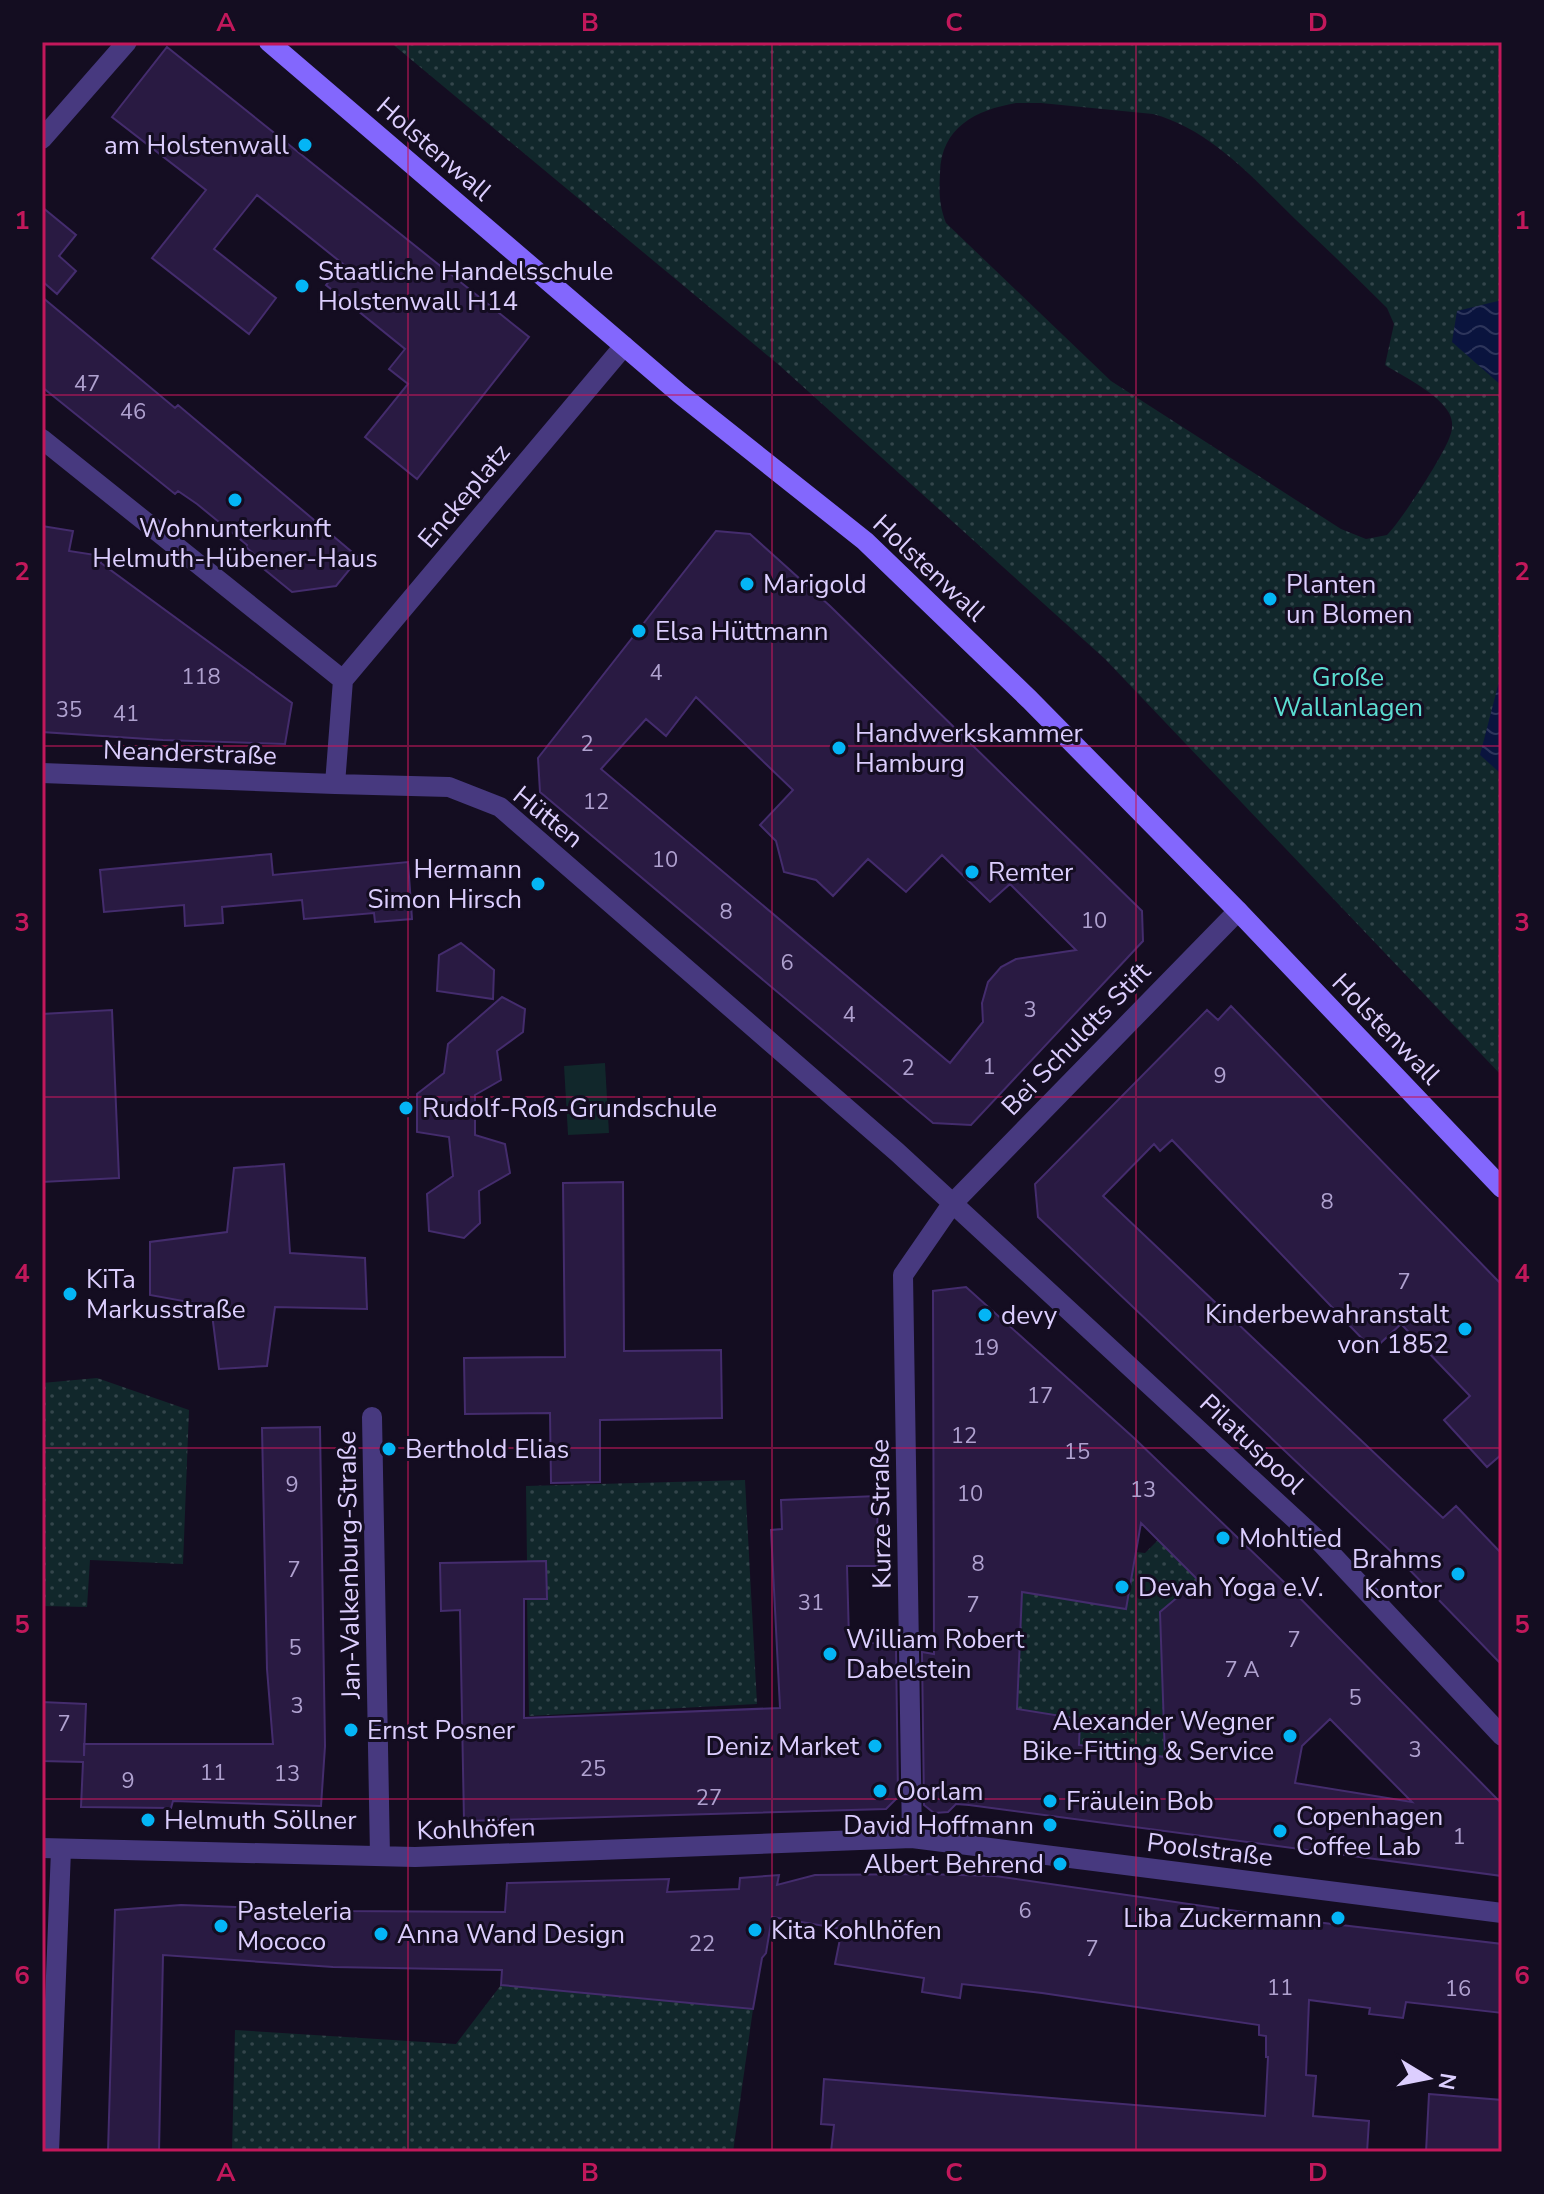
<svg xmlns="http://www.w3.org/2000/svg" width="1544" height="2194" viewBox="0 0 1544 2194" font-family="'Nunito Sans',sans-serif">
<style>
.grass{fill:#11272b}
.park{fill:url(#park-dots);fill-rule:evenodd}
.water{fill:url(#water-waves)}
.building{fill:#291a42;stroke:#442c6d;stroke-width:2;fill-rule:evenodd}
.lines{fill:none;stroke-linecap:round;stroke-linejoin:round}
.street{stroke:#47397f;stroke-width:20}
.secondary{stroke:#8367fd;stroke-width:20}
.grid{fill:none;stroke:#c2185b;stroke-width:2;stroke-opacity:0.55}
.poi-dot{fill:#04b5f5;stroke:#140d21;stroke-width:3}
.labels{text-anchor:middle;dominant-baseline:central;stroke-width:6;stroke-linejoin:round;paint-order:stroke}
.number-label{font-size:22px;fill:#afa1cf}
.poi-label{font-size:26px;fill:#dccefe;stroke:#140d21;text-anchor:start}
.street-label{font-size:26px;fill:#dccefe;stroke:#140d21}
.park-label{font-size:26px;fill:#5cddd2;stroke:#140d21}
.neatline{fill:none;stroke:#c2185b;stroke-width:3}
.grid-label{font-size:26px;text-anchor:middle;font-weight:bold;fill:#c2185b}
</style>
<defs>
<pattern id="park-dots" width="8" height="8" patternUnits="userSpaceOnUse" patternTransform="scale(2)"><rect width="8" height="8" fill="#11272b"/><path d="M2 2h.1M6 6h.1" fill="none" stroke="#33454b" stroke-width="1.8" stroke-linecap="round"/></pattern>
<pattern id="water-waves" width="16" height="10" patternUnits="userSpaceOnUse" patternTransform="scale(2)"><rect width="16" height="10" fill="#0a143e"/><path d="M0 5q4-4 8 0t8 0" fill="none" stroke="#2d355b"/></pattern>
</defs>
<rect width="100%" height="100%" fill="#140d21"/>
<path class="grass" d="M605 1063 609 1133 568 1135 564 1066Z"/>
<path class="park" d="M390 42H1502V1076L1105 659 779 365ZM1016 103H1041L1153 114C1210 129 1254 179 1295 219 1326 248 1357 278 1387 308L1394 324 1385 365C1403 376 1439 394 1449 413 1453 420 1453 429 1450 436 1444 455 1401 521 1387 535L1366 539 1341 529 1111 381 946 223C939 205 939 192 940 173 941 127 976 110 1016 103Z
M97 1378 189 1410 183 1564 90 1560 87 1607 42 1606V1383Z
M985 1386 1136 1552 1145 1553 1158 1540 1197 1580 1160 1613 1164 1757 1079 1745 1080 1719 1017 1709Z
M745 1480 757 1704 529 1716 527 1599 547 1598 546 1561H527L526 1486Z
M501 1985 753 2009 733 2152H232L235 2030 456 2044Z"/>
<path class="water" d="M1502 300V386L1452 342 1457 311Z
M1502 670V769L1499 772 1480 755Z"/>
<path class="building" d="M167 47 529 337 417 479 365 437 408 384 389 369 405 349 326 285 343 264 257 195 214 249 276 298 249 334 152 258 206 190 112 117Z
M42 207 76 235 59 256 76 271 57 294 42 281Z
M42 297 175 408 178 405 359 558 336 586 292 592 259 565 262 561 246 547 247 545 197 504 178 491 175 494 42 387Z
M42 526 73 531 69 551 102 556 101 563 292 703 285 744 163 740 42 732Z
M716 531 750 534 830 606 1142 911 1143 941 971 1125 933 1123 540 792 538 758ZM696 697 793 790 760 825 776 841 784 872 816 880 833 896 868 859 906 892 942 855 990 902 1010 884 1076 950 1016 959 1001 967 988 982 982 1003 983 1022 950 1063 601 769 646 719 666 736Z
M271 854 273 875 408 862 412 919 375 922 374 913 304 919 302 900 222 907 223 923 185 926 184 905 104 912 100 870Z
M461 943 494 970 493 999 437 991 439 955Z
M502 997 525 1009 523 1032 497 1051 501 1080 475 1095V1135L505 1144 510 1173 479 1191 480 1223 464 1238 429 1231 427 1194 453 1176 449 1137 417 1132V1094L444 1073 448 1044Z
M1231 1006 1502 1285V1454L1487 1467 1444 1420 1470 1396 1401 1324 1373 1350 1172 1140 1160 1151 1154 1144 1103 1196 1443 1518 1456 1506 1502 1554V1665L1400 1560 1038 1217 1035 1184 1207 1010 1218 1020Z
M112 1010 119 1178 42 1182V1014Z
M284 1164 290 1253 365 1258 367 1309 275 1307 267 1366 219 1369 211 1306 150 1295V1242L227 1232 234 1168Z
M623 1182 624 1351 721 1350 722 1418 600 1420V1482L551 1483 550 1413 465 1414 464 1358 565 1357 563 1183Z
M966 1287 1134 1438 1289 1587 1502 1804V1876L969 1805 956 1804 948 1812 934 1813 924 1805 922 1652 934 1654 933 1291ZM1141 1523 1198 1580 1160 1612 1165 1757 1079 1745 1080 1719 1017 1709 1022 1592 1126 1609ZM1330 1719 1412 1802 1295 1783 1302 1746Z
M320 1427 325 1746 321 1806 173 1801 171 1808 81 1807 83 1762 42 1761V1702L86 1704 84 1756V1744H273L267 1669 262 1428Z
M877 1496 878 1566H847L849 1639 896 1647 898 1797 886 1809 464 1821 460 1610 441 1611 440 1563 546 1561 547 1599H524V1718L780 1708 771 1530 782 1529 781 1500Z
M926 1874 995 1876 1307 1921 1502 1944V2013L1406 2002 1403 2018 1369 2014 1370 2008 1309 2000 1306 2075 1316 2076 1313 2116 1369 2121 1367 2152H831L834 2125 821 2124 824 2079 1265 2116 1268 2057H1266V2036L1259 2035V2025L1042 1993 962 1984 960 1998 922 1992 924 1978 835 1964 842 1929 772 1917 766 1953 762 1958 753 2009 501 1985 502 1970 333 1967 163 1955 159 2152H108L115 1910 181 1905 338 1911 505 1912 507 1883 669 1879 667 1892 739 1889 740 1878 779 1875 777 1885 815 1875Z
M1429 2094 1502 2100V2152H1426Z"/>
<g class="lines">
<path class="street" d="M42 139 127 42
M42 439 343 680
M343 680 335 784 449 787 500 807 897 1152 1322 1544 1502 1736
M343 680 624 346
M42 773 335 784
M372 1417 380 1856
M912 1838 903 1275 952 1204 1238 911
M42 1848 415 1857 912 1838 1502 1913
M49 2152 61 1850"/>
<path class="secondary" d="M269 42 680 394 865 541 1030 700 1238 911 1502 1188"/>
</g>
<path class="grid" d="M408 42V2152M772 42V2152M1136 42V2152M42 395H1502M42 746H1502M42 1097H1502M42 1448H1502M42 1799H1502"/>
<g class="poi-dot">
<circle cx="305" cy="145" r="8"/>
<circle cx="302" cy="286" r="8"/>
<circle cx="235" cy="500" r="8"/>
<circle cx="747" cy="584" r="8"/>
<circle cx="1270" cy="599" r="8"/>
<circle cx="639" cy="631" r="8"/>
<circle cx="839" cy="748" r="8"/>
<circle cx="972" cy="872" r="8"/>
<circle cx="538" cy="884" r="8"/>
<circle cx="406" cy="1108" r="8"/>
<circle cx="70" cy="1294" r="8"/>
<circle cx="985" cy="1315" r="8"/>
<circle cx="1465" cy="1329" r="8"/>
<circle cx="389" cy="1449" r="8"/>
<circle cx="1223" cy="1538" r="8"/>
<circle cx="1458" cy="1574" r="8"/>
<circle cx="1122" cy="1587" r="8"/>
<circle cx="830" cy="1654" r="8"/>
<circle cx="351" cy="1730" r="8"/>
<circle cx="1290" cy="1736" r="8"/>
<circle cx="875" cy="1746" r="8"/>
<circle cx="880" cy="1791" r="8"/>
<circle cx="1050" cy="1801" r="8"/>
<circle cx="148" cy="1820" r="8"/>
<circle cx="1050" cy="1825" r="8"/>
<circle cx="1280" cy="1831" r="8"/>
<circle cx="1060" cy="1864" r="8"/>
<circle cx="1338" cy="1918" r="8"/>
<circle cx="221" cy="1926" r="8"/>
<circle cx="755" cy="1930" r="8"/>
<circle cx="381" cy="1934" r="8"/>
</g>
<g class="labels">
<g class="number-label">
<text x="87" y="384">47</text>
<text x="133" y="412">46</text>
<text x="656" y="673">4</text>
<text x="201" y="677">118</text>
<text x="69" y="710">35</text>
<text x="126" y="714">41</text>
<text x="587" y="744">2</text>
<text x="596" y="802">12</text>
<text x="665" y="860">10</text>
<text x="726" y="912">8</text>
<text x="1094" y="921">10</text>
<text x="787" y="963">6</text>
<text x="1030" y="1010">3</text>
<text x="849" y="1015">4</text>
<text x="989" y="1067">1</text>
<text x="908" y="1068">2</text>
<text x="1220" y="1076">9</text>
<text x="1327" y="1202">8</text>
<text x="1404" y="1282">7</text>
<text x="986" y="1348">19</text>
<text x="1040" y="1396">17</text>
<text x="964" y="1436">12</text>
<text x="1077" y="1452">15</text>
<text x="292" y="1485">9</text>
<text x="1143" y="1490">13</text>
<text x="970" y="1494">10</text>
<text x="978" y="1564">8</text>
<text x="294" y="1570">7</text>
<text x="811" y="1603">31</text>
<text x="973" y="1605">7</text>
<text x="1294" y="1640">7</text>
<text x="295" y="1648">5</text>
<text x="1242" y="1670">7 A</text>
<text x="1355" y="1698">5</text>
<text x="297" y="1706">3</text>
<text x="64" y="1724">7</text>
<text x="1415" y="1750">3</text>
<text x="593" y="1769">25</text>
<text x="213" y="1773">11</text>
<text x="287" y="1774">13</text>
<text x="128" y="1781">9</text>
<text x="709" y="1798">27</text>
<text x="1459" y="1837">1</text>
<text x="1025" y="1911">6</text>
<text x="702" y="1944">22</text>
<text x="1092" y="1949">7</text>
<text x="1280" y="1988">11</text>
<text x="1458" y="1989">16</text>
</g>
<g class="poi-label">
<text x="289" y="145" text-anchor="end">am Holstenwall</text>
<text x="318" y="271">Staatliche Handelsschule<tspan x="318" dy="30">Holstenwall H14</tspan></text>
<text x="235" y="528" text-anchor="middle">Wohnunterkunft<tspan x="235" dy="30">Helmuth-Hübener-Haus</tspan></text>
<text x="763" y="584">Marigold</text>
<text x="1286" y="584">Planten<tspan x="1286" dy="30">un Blomen</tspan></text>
<text x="655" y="631">Elsa Hüttmann</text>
<text x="855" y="733">Handwerkskammer<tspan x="855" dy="30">Hamburg</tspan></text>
<text x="522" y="869" text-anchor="end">Hermann<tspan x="522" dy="30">Simon Hirsch</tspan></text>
<text x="988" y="872">Remter</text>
<text x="422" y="1108">Rudolf-Roß-Grundschule</text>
<text x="86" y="1279">KiTa<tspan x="86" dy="30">Markusstraße</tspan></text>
<text x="1449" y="1314" text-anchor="end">Kinderbewahranstalt<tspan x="1449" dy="30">von 1852</tspan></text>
<text x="1001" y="1315">devy</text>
<text x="405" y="1449">Berthold Elias</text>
<text x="1239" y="1538">Mohltied</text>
<text x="1442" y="1559" text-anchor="end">Brahms<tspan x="1442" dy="30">Kontor</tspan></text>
<text x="1138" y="1587">Devah Yoga e.V.</text>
<text x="846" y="1639">William Robert<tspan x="846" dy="30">Dabelstein</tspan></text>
<text x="1274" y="1721" text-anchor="end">Alexander Wegner<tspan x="1274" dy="30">Bike-Fitting &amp; Service</tspan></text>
<text x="367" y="1730">Ernst Posner</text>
<text x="859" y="1746" text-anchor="end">Deniz Market</text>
<text x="896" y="1791">Oorlam</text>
<text x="1066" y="1801">Fräulein Bob</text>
<text x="1296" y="1816">Copenhagen<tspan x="1296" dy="30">Coffee Lab</tspan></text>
<text x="164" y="1820">Helmuth Söllner</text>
<text x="1034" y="1825" text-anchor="end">David Hoffmann</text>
<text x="1044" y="1864" text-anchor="end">Albert Behrend</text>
<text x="237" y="1911">Pasteleria<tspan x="237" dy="30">Mococo</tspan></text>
<text x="1322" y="1918" text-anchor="end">Liba Zuckermann</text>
<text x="771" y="1930">Kita Kohlhöfen</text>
<text x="397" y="1934">Anna Wand Design</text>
</g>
<g class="street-label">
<text transform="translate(434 149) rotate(41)">Holstenwall</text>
<text transform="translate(464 496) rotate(-50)">Enckeplatz</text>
<text transform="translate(929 568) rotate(43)">Holstenwall</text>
<text transform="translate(190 753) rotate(2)">Neanderstraße</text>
<text transform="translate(548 817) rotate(39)">Hütten</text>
<text transform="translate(1386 1029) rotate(46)">Holstenwall</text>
<text transform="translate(1076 1039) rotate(-46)">Bei Schuldts Stift</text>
<text transform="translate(1252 1444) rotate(43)">Pilatuspool</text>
<text transform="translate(881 1514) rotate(-91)">Kurze Straße</text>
<text transform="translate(349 1565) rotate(-91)">Jan-Valkenburg-Straße</text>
<text transform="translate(476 1829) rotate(-2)">Kohlhöfen</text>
<text transform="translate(1210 1850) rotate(7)">Poolstraße</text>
</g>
<g class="park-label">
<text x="1348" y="677">Große<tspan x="1348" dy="30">Wallanlagen</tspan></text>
</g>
</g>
<rect width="1544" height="2194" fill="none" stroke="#140d21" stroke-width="88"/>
<g transform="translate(1428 2078) rotate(100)" stroke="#140d21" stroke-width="6" paint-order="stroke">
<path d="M0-6L14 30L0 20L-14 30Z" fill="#dccefe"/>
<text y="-12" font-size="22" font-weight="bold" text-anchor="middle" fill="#dccefe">N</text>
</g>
<rect x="44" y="44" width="1456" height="2106" class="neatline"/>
<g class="grid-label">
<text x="226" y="31">A</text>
<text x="590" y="31">B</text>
<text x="954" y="31">C</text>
<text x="1318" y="31">D</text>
<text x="22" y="229">1</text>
<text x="1522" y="229">1</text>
<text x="22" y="580">2</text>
<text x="1522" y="580">2</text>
<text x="22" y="931">3</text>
<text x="1522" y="931">3</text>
<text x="22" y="1282">4</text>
<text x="1522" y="1282">4</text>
<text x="22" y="1633">5</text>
<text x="1522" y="1633">5</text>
<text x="22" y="1984">6</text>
<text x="1522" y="1984">6</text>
<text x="226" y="2181">A</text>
<text x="590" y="2181">B</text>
<text x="954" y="2181">C</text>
<text x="1318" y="2181">D</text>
</g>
</svg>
